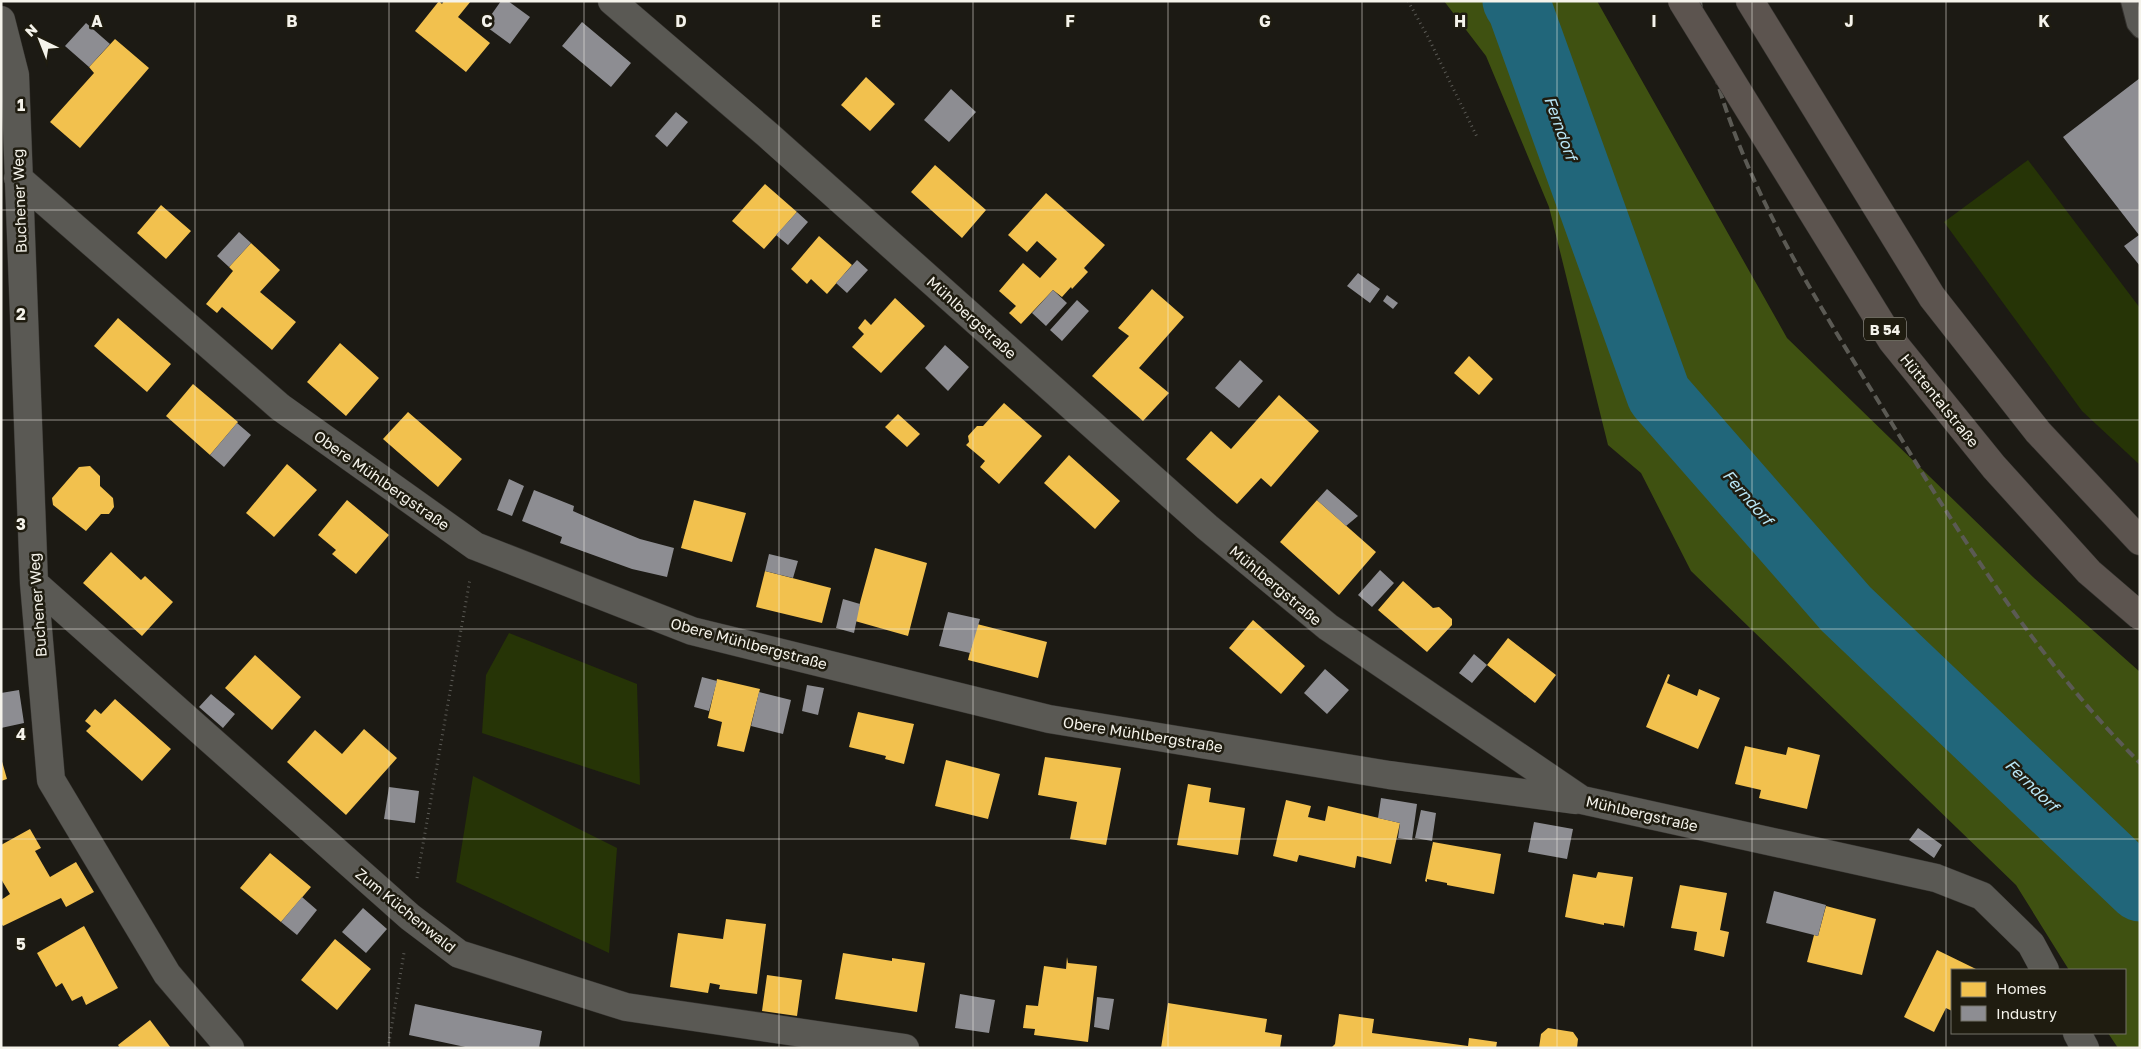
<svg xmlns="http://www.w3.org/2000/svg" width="2141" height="1049" viewBox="0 0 2141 1049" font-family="'Golos Text',sans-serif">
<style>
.green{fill:#263406}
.forest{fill:#3f5111}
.homes{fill:#f2c14e}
.industry{fill:#8d8d92}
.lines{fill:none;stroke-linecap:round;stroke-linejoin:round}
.river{stroke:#21667a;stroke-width:65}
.service-casing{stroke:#35332f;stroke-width:18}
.minor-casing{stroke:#35332f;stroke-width:29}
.trunk-casing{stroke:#35332f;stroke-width:29}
.path{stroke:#5b5a55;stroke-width:3;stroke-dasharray:1 4;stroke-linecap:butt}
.service{stroke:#5a5954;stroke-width:16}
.minor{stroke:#5a5954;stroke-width:28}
.trunk{stroke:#5c544f;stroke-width:28}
.rail{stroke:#5b5a54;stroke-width:4;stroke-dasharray:10 5;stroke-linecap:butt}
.trunk-bridge-casing{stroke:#35332f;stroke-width:29;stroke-linecap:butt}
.trunk-bridge{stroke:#5c544f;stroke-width:28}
.grid{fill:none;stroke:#f5f3eb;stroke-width:1;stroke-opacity:0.55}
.labels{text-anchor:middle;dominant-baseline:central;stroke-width:5;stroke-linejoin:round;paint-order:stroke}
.shield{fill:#1f1c10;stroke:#b5b2a9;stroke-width:1}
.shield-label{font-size:14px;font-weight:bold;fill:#f5f3eb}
.street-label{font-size:15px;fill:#f5f3eb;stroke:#1f1c10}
.water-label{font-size:16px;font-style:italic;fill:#bae7f7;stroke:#1f1c10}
.grid-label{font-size:16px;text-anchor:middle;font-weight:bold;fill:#f5f3eb;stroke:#1f1c10;stroke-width:5;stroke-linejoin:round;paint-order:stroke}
</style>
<rect width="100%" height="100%" fill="#1c1a14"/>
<path class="green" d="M2028 160 2140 308V465L2082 411 1944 222Z
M509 633 637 684 640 785 482 733 486 675Z
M473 776 617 848 609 953 456 882Z"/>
<path class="forest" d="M1444 1H1597L1787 338 2034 578 2140 672V1048H2118L2108 1033H2125V970H2069L2016 885 1691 571 1641 473 1608 445 1549 207 1486 56Z"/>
<path class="homes" d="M439 1 442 4 444 1H471L458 17 490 43 466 72 415 31Z
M115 39 149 68 80 148 50 122 94 73 89 67Z
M866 77 895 104 870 131 841 105Z
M935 165 986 210 962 238 911 192Z
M765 184 797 212 764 249 732 221Z
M1046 193 1105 245 1084 268 1088 272 1072 289 1071 287 1062 297 1053 290 1021 324 1009 313 1016 306 999 291 1023 263 1040 278 1057 259 1037 241 1027 252 1008 235Z
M161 205 191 231 166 259 137 233Z
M819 236 852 265 827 294 811 279 807 284 791 269Z
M251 243 280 270 260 292 296 322 272 350 222 307 217 313 206 304 233 271 229 267Z
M1152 289 1184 317 1139 368 1169 393 1143 421 1092 376 1129 336 1118 328Z
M895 298 925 326 881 373 852 347 864 334 858 328 865 319 871 325Z
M118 318 171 364 147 392 94 346Z
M340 343 379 378 346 416 307 382Z
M1469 356 1493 379 1479 395 1454 373Z
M193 384 238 422 210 455 166 416Z
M1279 395 1319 431 1271 487 1261 478 1237 504 1186 459 1211 431 1231 449Z
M1004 403 1042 436 999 484 980 467 985 461 966 445 969 442 968 436 977 426H983Z
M408 412 462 459 438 487 383 439Z
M898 414 920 434 907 447 885 427Z
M1069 455 1120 501 1095 529 1044 483Z
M287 464 317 490 274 537 246 513Z
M90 466 100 476V486L113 498 114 507 109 514H101L86 531 53 505 52 498 79 467Z
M347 500 389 535 356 574 332 554 336 550 318 535Z
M694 500 746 513 732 562 681 548Z
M1317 500 1376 552 1339 595 1280 542Z
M875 548 927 563 908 636 855 621Z
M111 552 141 580 145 576 173 602 142 636 83 583Z
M765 571 831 588 822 623 756 607Z
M1403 581 1433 608 1439 607 1452 619V625L1427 652 1378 610Z
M1253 620 1305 666 1281 694 1229 648Z
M977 624 1047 642 1038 678 968 660Z
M1508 638 1556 675 1535 703 1487 665Z
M255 655 301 697 272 730 225 688Z
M1668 674 1670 675 1667 683 1697 696 1699 689 1720 698 1698 749 1646 727Z
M717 679 760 689 744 752 717 746 722 722 708 718Z
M115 699 171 749 142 781 86 731 91 726 85 721 95 709 101 714Z
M858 712 914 724 904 764 885 759 886 756 849 747Z
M364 729 397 758 346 815 287 762 315 730 342 754Z
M1745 746 1786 755 1788 747 1820 755 1807 809 1759 798 1761 790 1735 784Z
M1045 757 1121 768 1106 845 1070 839 1077 802 1038 795Z
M1 758 7 779 1 781Z
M946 760 1000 774 988 819 935 806Z
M1188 784 1211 788 1209 802 1245 808 1238 855 1177 845Z
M1286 800 1311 806 1308 817 1325 821 1328 806 1400 823 1391 864 1357 856 1355 868 1299 855 1297 862 1273 856Z
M30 829 41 848 35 851 50 877 76 862 94 892 66 907 61 898 3 926 1 923V900L10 894 1 879V845Z
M1433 842 1501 854 1494 894 1447 885V883L1427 879V882L1425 881Z
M270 853 311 887 281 922 240 888Z
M1598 872 1633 877 1624 928 1623 926 1604 923V925L1565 917 1573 874 1596 878Z
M1680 885 1727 893 1720 930 1729 932 1724 957 1694 950 1697 932 1671 928Z
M1826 906 1876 919 1862 975 1807 962 1814 935 1818 936Z
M726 919 766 924 757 994 719 989 720 985 710 983 708 993 670 987 678 933 723 939Z
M84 926 118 988 86 1005 82 996 72 1001 62 983 56 987 37 953Z
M335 939 371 969 337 1010 301 980Z
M1937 950 1978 970H1952V1011L1946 1008 1934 1032 1904 1017Z
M843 953 892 961V958L925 963 917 1012 835 999Z
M1067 957 1068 963 1097 966 1088 1042 1034 1035 1035 1029 1023 1028 1026 1005 1038 1006 1044 966 1066 969Z
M767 975 802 980 797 1016 762 1011Z
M1168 1003 1267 1019 1265 1032 1282 1035 1280 1048H1161Z
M1339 1014 1374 1019 1372 1033 1468 1046 1469 1038 1497 1042 1496 1048H1331L1335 1044Z
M150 1020 171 1048H120L118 1045Z
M1548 1028 1573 1032 1578 1039 1577 1048H1539L1541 1034Z"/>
<path class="industry" d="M501 1H508L530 17 510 44 484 25Z
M582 22 631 63 611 87 562 46Z
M86 23 110 44 89 67 65 46Z
M2140 78V266L2124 246 2139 235 2063 137Z
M951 89 976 112 949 142 924 120Z
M676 112 688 122 667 147 655 136Z
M797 212 808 222 788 245 776 235Z
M239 232 251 243 229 267 217 256Z
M857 260 868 270 847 293 836 283Z
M1358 273 1380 289 1370 303 1347 286Z
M1053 290 1067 303 1046 326 1032 313Z
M1387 295 1398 303 1393 309 1383 301Z
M1077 300 1089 311 1062 341 1050 330Z
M945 345 969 367 948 391 925 368Z
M1240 360 1263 381 1239 408 1215 388Z
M237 423 251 435 224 467 210 455Z
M509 479 524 486 512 516 497 510Z
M1327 489 1358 516 1346 526 1317 500Z
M534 490 574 506 573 511 591 519 640 539 674 548 667 577 632 569 560 543 562 537 522 521Z
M769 554 798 561 793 578 765 571Z
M1380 570 1394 583 1372 607 1358 595Z
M843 599 860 604 854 633 836 628Z
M948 612 980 619 970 653 939 646Z
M1474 654 1487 665 1472 683 1459 673Z
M1325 669 1349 690 1327 714 1304 693Z
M702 677 717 681 709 711 694 707Z
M807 685 824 688 818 715 802 711Z
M19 690 24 723 1 728V693Z
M759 692 791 700 783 734 751 726Z
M211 694 235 714 223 728 199 707Z
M389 787 419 791 415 823 384 819Z
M1381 798 1417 804 1412 840 1398 838 1400 823 1378 818Z
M1421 810 1436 813 1432 841 1415 838Z
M1534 822 1573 829 1567 859 1528 852Z
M1918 828 1942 845 1934 858 1909 840Z
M1774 891 1826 905 1818 936 1766 923Z
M302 897 317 910 297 935 281 922Z
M363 908 387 929 366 953 342 932Z
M960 994 995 1000 989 1033 955 1028Z
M1097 997 1114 999 1109 1030 1094 1027Z
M415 1004 542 1031 539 1048H470L409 1035Z"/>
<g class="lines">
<path class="river" d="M1515 1 1520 9 1659 395 1846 609 2140 889"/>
<g class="service-casing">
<path id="service" d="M2129 1 2135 24 2140 30"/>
</g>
<g class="minor-casing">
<path id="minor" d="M612 1 768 135 1207 527 1328 627 1582 800 1936 878 1982 896 2031 944 2045 970
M1 20 15 75 34 583 51 780 167 974 230 1048
M18 178 280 407 475 546 692 631 1049 719 1389 775 1576 800
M34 583 410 917 459 954 626 1007 905 1048
M2077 1033 2085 1048"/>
</g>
<g class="trunk-casing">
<path id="trunk" d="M1750 1 1932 297 2038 432 2140 541"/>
</g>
<path class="path" d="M1408 1 1428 37 1477 137
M417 878 470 579
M388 1048 404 953"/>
<use href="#service" class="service"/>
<use href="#minor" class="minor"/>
<use href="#trunk" class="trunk"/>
<path class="rail" d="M1700 1C1720 152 1810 290 1888 417 1962 539 2039 662 2140 763"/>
<g class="trunk-bridge-casing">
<path id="trunk-bridge" d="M1682 1 1892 341 1994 467 2089 572 2140 616"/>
</g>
<use href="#trunk-bridge" class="trunk-bridge"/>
</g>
<path class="grid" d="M195 1V1048M389 1V1048M584 1V1048M779 1V1048M973 1V1048M1168 1V1048M1362 1V1048M1557 1V1048M1752 1V1048M1946 1V1048M1 210H2140M1 420H2140M1 629H2140M1 839H2140"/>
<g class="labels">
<rect class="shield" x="1864" y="317.5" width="42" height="23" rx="4"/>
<g class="shield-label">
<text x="1885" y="329">B 54</text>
</g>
<g class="street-label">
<text transform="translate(19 201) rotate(-92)">Buchener Weg</text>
<text transform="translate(972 317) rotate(42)">Mühlbergstraße</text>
<text transform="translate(1940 400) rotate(51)">Hüttentalstraße</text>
<text transform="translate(382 480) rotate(35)">Obere Mühlbergstraße</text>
<text transform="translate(1276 585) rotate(40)">Mühlbergstraße</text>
<text transform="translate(37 605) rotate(-94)">Buchener Weg</text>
<text transform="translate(749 643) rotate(15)">Obere Mühlbergstraße</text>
<text transform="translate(1143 734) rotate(9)">Obere Mühlbergstraße</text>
<text transform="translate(1642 813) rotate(13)">Mühlbergstraße</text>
<text transform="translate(406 910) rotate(39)">Zum Küchenwald</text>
</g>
<g class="water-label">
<text transform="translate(1561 128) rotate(70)">Ferndorf</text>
<text transform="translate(1748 497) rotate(49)">Ferndorf</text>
<text transform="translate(2032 785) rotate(44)">Ferndorf</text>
</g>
</g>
<g class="grid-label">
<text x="97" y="27">A</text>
<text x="292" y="27">B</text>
<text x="487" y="27">C</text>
<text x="681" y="27">D</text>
<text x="876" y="27">E</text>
<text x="1070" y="27">F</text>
<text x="1265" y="27">G</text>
<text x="1460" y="27">H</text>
<text x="1654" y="27">I</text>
<text x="1849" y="27">J</text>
<text x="2044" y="27">K</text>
<text x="21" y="111">1</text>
<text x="21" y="320">2</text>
<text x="21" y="530">3</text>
<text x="21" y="740">4</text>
<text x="21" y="950">5</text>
</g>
<rect width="2141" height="1049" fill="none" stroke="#f5f3eb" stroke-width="5"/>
<rect x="1951" y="969" width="175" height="65" fill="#1f1c10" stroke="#757268"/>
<rect x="1961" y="982" width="25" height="15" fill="#f2c14e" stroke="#757268"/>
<text x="1996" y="994" font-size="15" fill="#f5f3eb">Homes</text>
<rect x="1961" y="1006" width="25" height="15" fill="#8d8d92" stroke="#757268"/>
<text x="1996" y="1019" font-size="15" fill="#f5f3eb">Industry</text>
<g transform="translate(40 40) rotate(317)" stroke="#1f1c10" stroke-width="4" paint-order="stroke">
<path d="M0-4L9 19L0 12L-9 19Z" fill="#f5f3eb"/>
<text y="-8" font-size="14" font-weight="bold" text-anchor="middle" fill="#f5f3eb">N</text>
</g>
</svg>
